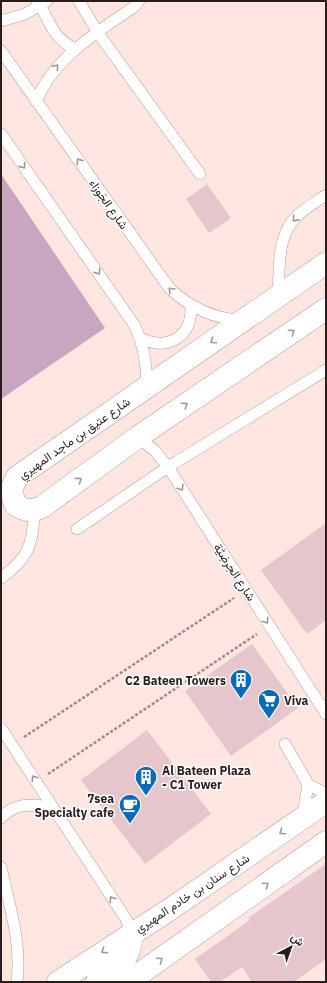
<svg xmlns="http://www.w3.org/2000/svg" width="327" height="983" viewBox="0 0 327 983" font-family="'IBM Plex Sans',Vazirmatn,sans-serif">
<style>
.water{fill:#c9a5c0}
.building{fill:#e5c6cc}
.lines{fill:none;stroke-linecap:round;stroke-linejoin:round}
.lane-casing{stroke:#b89c96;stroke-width:12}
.street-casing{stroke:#b89c96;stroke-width:23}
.secondary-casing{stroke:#b89c96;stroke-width:23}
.path{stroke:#9e8b88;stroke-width:2.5;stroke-dasharray:3 2;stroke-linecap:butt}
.lane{stroke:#fff;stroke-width:11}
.street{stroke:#fff;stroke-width:22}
.secondary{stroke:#fff;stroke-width:22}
.oneway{stroke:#9e9998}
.labels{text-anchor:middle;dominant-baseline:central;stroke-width:3;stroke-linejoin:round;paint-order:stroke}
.street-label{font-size:12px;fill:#281d1b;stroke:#fff}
.poi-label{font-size:12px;font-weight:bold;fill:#281d1b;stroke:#fff;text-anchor:end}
</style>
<rect width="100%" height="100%" fill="#ffe6e1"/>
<path class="water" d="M1 174 105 328 1 399Z"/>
<path class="building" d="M207 184 231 218 209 233 186 199Z
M326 523V620L307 634 261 570Z
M252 644 298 708 231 756 185 691Z
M147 730 211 814 145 864 81 780Z
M326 864V959L294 982H252L242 967 220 982H211L195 959 250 920 248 918Z"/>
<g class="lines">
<g class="lane-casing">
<path id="lane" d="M37 1C52 22 49 35 75 49
M79 1 98 33 200 174
M1 21 25 14 47 1
M1 51 170 289C191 308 213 319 241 320
M36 101C55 57 96 33 134 7L139 1
M1 134 135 326C144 347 148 365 146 387
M278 296C280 270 276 237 296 217 305 208 316 202 326 195
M140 338C167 351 192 338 191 307
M138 437 155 451 168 467 326 714
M77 529 168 467 326 370
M1 578C31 556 31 546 35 510
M1 728 126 919 131 933
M285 744 308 784 326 794
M303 815 308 784
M1 818C16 801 33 805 53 807
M1 867C9 905 22 943 17 982"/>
</g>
<g class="street-casing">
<path id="street" d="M58 982 169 910 326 802
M97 982C117 969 133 959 131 933
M128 982 326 842"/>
</g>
<g class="secondary-casing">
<path id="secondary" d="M326 263 17 477 11 490 15 504C24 511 31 512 42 507L138 437 326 309"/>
</g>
<path class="path" d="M24 737 234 598
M48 774 257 634"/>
<use href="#lane" class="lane"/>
<use href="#street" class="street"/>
<use href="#secondary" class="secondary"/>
</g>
<defs><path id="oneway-chevron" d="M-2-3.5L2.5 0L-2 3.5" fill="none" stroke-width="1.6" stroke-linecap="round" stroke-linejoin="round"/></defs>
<g class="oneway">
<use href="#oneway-chevron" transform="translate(56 67) rotate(-50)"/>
<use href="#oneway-chevron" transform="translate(79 161) rotate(-125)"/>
<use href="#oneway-chevron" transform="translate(23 166) rotate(55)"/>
<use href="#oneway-chevron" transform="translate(295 219) rotate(132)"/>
<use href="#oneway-chevron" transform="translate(98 272) rotate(55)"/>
<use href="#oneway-chevron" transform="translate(171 290) rotate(-134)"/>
<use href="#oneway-chevron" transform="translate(292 332) rotate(-34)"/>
<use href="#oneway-chevron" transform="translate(213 341) rotate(145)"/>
<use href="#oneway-chevron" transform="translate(185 405) rotate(-34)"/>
<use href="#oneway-chevron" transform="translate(79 480) rotate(-36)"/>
<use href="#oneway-chevron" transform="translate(181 488) rotate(57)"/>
<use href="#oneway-chevron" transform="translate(266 621) rotate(57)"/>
<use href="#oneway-chevron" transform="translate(34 778) rotate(-124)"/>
<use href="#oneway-chevron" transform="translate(282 832) rotate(146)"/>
<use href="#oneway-chevron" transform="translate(266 885) rotate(-35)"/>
<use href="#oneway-chevron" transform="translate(112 899) rotate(-123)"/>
<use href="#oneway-chevron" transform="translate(104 951) rotate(146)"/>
<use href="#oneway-chevron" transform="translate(160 960) rotate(-35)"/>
</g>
<defs>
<g id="building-pin" transform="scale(1.15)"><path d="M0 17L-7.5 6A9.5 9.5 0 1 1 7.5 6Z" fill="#076cb8" stroke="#fff"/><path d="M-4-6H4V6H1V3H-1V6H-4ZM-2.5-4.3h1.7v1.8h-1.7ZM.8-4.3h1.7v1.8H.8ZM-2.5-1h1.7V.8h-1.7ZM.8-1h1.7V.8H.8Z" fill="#fff"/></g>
<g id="supermarket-pin" transform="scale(1.15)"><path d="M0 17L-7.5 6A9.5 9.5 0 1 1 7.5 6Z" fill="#076cb8" stroke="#fff"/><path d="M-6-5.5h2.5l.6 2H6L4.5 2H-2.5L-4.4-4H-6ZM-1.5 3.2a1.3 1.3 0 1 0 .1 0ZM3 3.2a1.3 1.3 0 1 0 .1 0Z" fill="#fff"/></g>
<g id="cafe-pin" transform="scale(1.15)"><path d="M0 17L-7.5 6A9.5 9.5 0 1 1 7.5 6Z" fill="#076cb8" stroke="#fff"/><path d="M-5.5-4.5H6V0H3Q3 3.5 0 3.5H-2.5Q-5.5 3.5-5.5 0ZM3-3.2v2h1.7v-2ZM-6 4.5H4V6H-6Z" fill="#fff"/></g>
</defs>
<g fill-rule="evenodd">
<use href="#building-pin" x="241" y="680"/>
<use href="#supermarket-pin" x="269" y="700"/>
<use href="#building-pin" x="146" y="777"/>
<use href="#cafe-pin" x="130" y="805"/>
</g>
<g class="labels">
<g class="street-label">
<text transform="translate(109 204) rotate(55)">شارع الجَوزاء</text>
<text transform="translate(74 438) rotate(-35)">شارع عتيق بن ماجد المهيري</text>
<text transform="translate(235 572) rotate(57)">شارع الحِرضِيَّة</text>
<text transform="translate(192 893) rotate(-33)">شارع سنان بن خادم المهيري</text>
</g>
<g class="poi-label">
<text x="226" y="680">C2 Bateen Towers</text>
<text x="284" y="700" text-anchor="start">Viva</text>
<text x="162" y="770" text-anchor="start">Al Bateen Plaza<tspan x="162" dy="14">- C1 Tower</tspan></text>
<text x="114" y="798">7sea<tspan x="114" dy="14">Specialty cafe</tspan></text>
</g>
</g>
<rect width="327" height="983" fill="none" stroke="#281d1b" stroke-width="4"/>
<g transform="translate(291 947) rotate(41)" stroke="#ffffff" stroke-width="3" paint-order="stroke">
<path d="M0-3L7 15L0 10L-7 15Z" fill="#281d1b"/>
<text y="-6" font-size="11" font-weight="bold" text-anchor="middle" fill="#281d1b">ش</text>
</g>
</svg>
